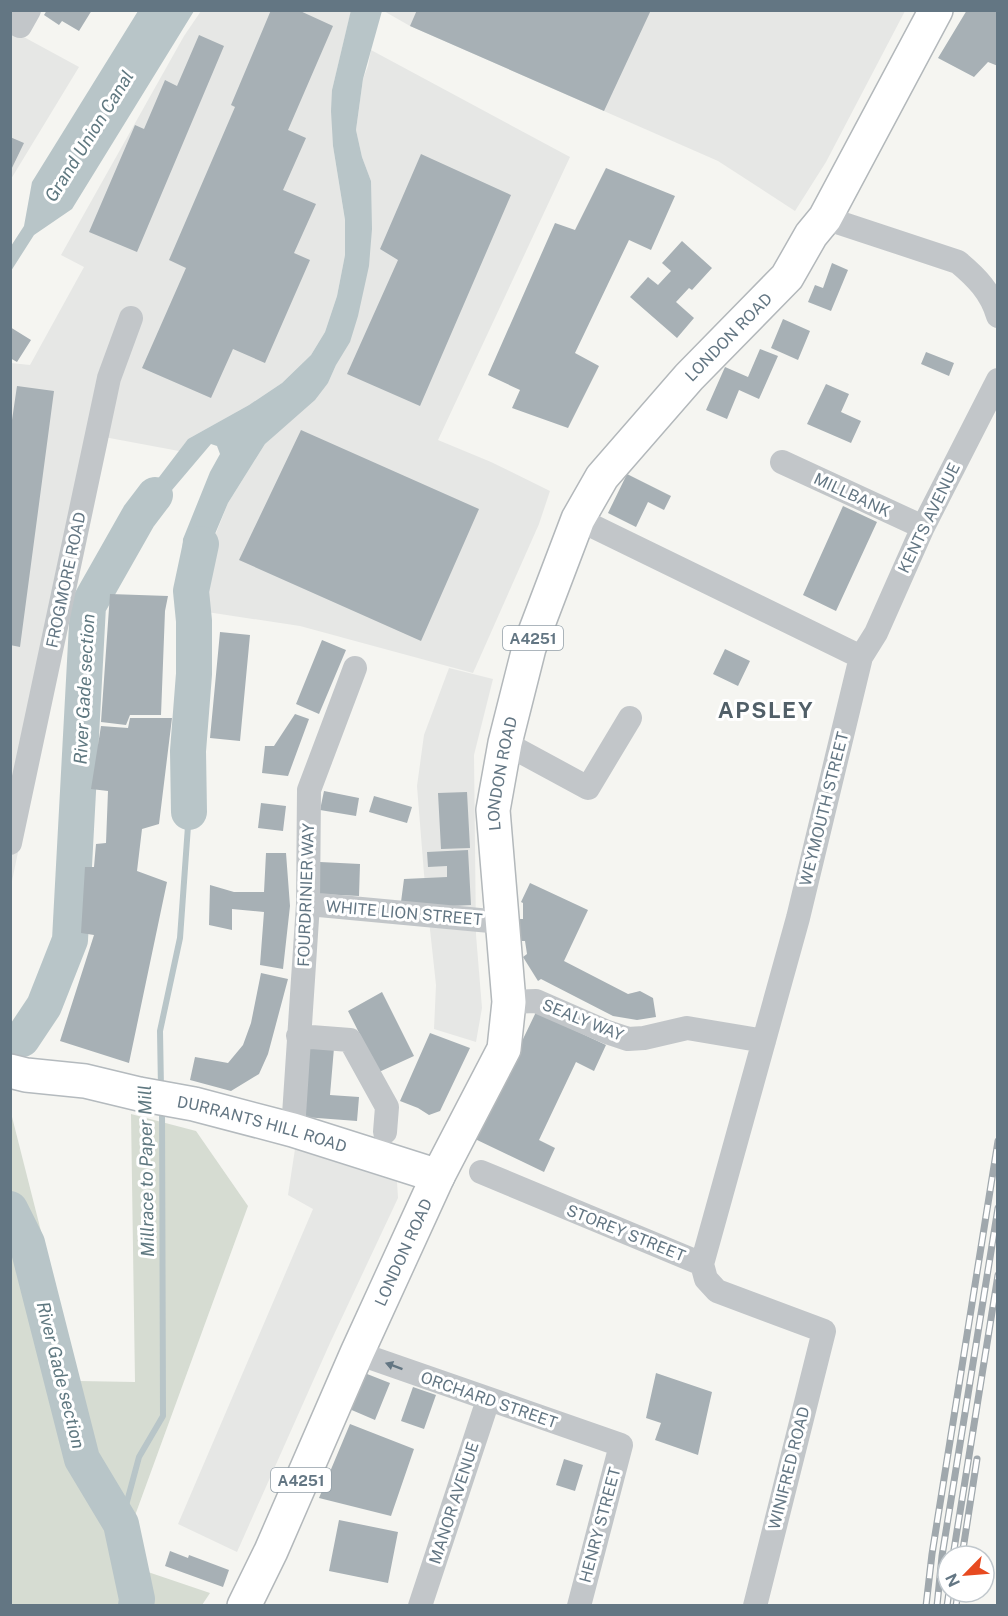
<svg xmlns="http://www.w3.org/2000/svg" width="1008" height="1616" viewBox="0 0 1008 1616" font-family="'Public Sans',sans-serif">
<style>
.built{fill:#e6e7e5}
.green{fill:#d6dcd2}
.water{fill:#b8c5c8}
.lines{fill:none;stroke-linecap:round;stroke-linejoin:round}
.stream{stroke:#b8c5c8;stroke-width:6}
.river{stroke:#b8c5c8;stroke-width:36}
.building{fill:#a7b0b5}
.secondary-casing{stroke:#b4babe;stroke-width:36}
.primary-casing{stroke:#b3b8bb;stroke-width:36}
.street{stroke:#c2c6c9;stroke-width:24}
.secondary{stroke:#fff;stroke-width:33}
.primary{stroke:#fff;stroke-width:33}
.rail-casing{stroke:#a0a8ad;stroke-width:7}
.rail{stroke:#fff;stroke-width:4.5;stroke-dasharray:14;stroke-linecap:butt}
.oneway{fill:#637683}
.labels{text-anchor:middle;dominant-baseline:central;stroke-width:6;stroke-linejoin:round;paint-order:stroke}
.shield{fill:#fff;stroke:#929fa8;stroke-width:1.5}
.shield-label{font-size:15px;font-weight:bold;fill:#637683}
.street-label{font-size:16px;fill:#637683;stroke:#fff}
.water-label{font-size:18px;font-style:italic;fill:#5f7880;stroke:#fff}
.district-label{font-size:22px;font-weight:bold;letter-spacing:1.5px;fill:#515f68;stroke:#fff}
</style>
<rect width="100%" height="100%" fill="#f5f5f1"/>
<path class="built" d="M382 10 905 11 826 162 795 211 718 161 410 26Z
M201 11H351L332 90 333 146 345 220V255L337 296 325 332 311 355 282 383 249 405 188 439 179 451 104 437 11 886V363L30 365 84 267 61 255 184 36Z
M11 30 79 67 11 179Z
M371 50 570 157 438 440 491 462 550 491 539 524 473 673 300 626 207 612 201 601 209 551 228 503 265 444 328 383 336 365 371 181 362 157 356 130 363 79 368 66Z
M449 668 493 679 474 755 476 935 482 1008 476 1042 434 1029 436 985 424 874 417 786 424 735Z
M295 1149 397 1182 398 1198 330 1343 237 1552 178 1524 313 1209 288 1195Z"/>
<path class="green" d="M10 1109 79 1381 135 1382 131 1114 196 1131 248 1206 133 1521 145 1571 210 1593 202 1605H11Z"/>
<path class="water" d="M351 10 382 11 363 79 356 130 362 157 371 181 372 229 369 266 358 316 350 342 336 365 328 383 315 400 265 444 228 503 191 591 181 576 183 539 210 472 220 454 217 446 211 444 172 490 109 556 128 518 188 439 249 405 282 383 311 355 325 332 337 296 345 255V220L333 146 331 111 332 90Z
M138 11H194L72 209 34 235 11 271V246L24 226 32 182Z"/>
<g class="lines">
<path class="stream" d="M161 1089 160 1031 180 938 189 812
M121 1524 139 1457 163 1416 162 1108"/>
<path class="river" d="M189 812 188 751 194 674V621L191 591 201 544
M22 1039 44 1006 70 940 88 606 139 516 155 495
M10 1209 27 1243 82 1459 121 1524 137 1599 136 1606"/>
</g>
<path class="building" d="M47 10H92L79 31 62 21 59 25 44 15Z
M271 10H298L333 26 288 130 306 138 283 190 316 204 294 253 310 260 265 363 233 349 211 398 142 368 186 268 169 260 235 107 231 105Z
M417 10H651L604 111 410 26Z
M967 10H998V66L988 62 974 77 938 58Z
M199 35 224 46 137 252 89 232 135 125 144 129 165 80 177 86Z
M10 137 24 143 10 172Z
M421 154 511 195 420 406 347 374 398 260 380 249Z
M606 168 675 196 651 250 629 240 575 353 599 366 568 428 512 408 520 390 488 375 555 223 575 230Z
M682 241 712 268 692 290 689 288 676 302 694 318 677 338 630 297 648 277 658 285 671 271 662 263Z
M832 263 848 270 831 311 808 302 815 285 823 288Z
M783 319 810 331 798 360 771 348Z
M10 327 31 340 17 362 10 358Z
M760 349 778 356 759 399 739 390 727 419 706 410 725 367 748 377Z
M926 352 954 363 949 376 921 364Z
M826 384 849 394 841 412 861 421 851 443 807 424Z
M17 386 54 391 20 647 10 645V420H12Z
M301 430 479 509 421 641 239 560Z
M627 474 671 496 664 510 648 502 636 527 608 513Z
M843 506 877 522 836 611 803 595Z
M110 594 168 596 165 611 161 715H130L126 725 101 722Z
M220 632 250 635 240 741 210 738Z
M322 640 346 650 319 714 296 704Z
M725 649 750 661 738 686 713 674Z
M295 714 309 719 288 776 262 773 265 746H274Z
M130 718H172L159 824 142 829 137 871 167 882 129 1063 60 1041 94 935 81 933 85 867H94L96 844 106 843 108 791 91 789 101 726 128 728Z
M324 791 359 798 356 816 320 810Z
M467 792 470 848 441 849 438 793Z
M374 796 412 807 407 823 369 812Z
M261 803 286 806 283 831 258 828Z
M468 850 471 905 430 907 401 902 404 879 447 877V866L428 867 427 852Z
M266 853H286L290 906 283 969 260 965 264 912 232 909V930L209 925 210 885 234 892H264Z
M320 862 360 864 359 896 318 894Z
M530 883 588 910 564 961 628 994 640 991 653 998 656 1017 637 1020 613 1016 541 979 538 981 523 957 527 954 525 941H521L519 919H523V903L521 902Z
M261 973 288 979 268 1054 259 1074 231 1091 190 1080 195 1057 228 1063 243 1045 251 1023Z
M382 992 414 1056 379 1072 348 1011Z
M536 1012 606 1045 594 1071 576 1062 539 1140 555 1148 544 1172 475 1139Z
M430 1033 470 1048 440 1111 429 1115 418 1108 400 1101Z
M309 1047 334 1048 330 1095 359 1097 357 1121 304 1117Z
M362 1372 390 1383 375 1420 347 1408Z
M656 1373 712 1392 698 1455 655 1440 661 1423 646 1418Z
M413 1387 436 1395 424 1429 401 1421Z
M350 1424 414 1449 391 1516 319 1498Z
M564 1459 583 1465 575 1491 556 1485Z
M339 1520 398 1532 388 1583 329 1571Z
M170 1551 188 1558 189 1555 229 1570 223 1587 165 1566Z"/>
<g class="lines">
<g class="secondary-casing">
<g id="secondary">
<path id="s1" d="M10 1071 26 1075 85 1081 139 1094 194 1104 293 1130 438 1176"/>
</g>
</g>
<g class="primary-casing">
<g id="primary">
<path id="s2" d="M244 1606 271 1551 357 1353 438 1176 504 1049 509 1002 493 810 505 743 529 648 578 519 602 477 689 377 787 277 811 235 825 218 936 10"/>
</g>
</g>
<path class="street" d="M10 21 20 26 29 10
M825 218 958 262C976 277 991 292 998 316
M782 462 923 527
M578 519 861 657
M505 743 588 788 630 718
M10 843 109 378 131 318
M308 904 501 922
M509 1002 536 1001 607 1032 628 1039 644 1038 687 1028 764 1041
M298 1036 350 1040 387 1107 385 1132
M293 1130 308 904 309 790 355 668
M481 1172 702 1264 706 1279 717 1291 824 1331 755 1606
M702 1264 798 918 861 657 876 633 923 527 998 380
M357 1353 621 1445 579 1606
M420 1606 488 1400"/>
<use href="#secondary" class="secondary"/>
<use href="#primary" class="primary"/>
<g class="rail-casing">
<path id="rail" d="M953 1556 998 1275
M962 1556 977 1459
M926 1606 932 1554 998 1141
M937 1606 942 1556 998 1208
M947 1606 949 1592
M956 1606 958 1592"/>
</g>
<use href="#rail" class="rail"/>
</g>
<defs><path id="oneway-solid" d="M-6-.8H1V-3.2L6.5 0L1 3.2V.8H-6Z" transform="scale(1.5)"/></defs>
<use class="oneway" href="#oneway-solid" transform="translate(394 1366) rotate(-160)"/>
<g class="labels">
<g class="shield">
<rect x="503" y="626" width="60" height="24" rx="4.5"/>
<rect x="271" y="1468" width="60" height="24" rx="4.5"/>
</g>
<g class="shield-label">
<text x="533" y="638">A4251</text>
<text x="301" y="1480">A4251</text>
</g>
<g class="street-label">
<text stroke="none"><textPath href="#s2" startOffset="1396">LONDON ROAD</textPath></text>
<text transform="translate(852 495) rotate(25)">MILLBANK</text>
<text transform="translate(929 518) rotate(-64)">KENTS AVENUE</text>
<text transform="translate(66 580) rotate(-78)">FROGMORE ROAD</text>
<text stroke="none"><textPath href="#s2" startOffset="892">LONDON ROAD</textPath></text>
<text transform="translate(824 809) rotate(-76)">WEYMOUTH STREET</text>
<text transform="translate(306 895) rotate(-88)">FOURDRINIER WAY</text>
<text transform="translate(404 913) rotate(5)">WHITE LION STREET</text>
<text transform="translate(583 1020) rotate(22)">SEALY WAY</text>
<text stroke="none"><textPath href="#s1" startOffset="258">DURRANTS HILL ROAD</textPath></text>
<text transform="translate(626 1233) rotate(22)">STOREY STREET</text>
<text stroke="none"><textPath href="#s2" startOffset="388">LONDON ROAD</textPath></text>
<text transform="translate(489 1400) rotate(19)">ORCHARD STREET</text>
<text transform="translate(789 1468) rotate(-76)">WINIFRED ROAD</text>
<text transform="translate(454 1503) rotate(-72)">MANOR AVENUE</text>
<text transform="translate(600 1525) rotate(-75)">HENRY STREET</text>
</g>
<g class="water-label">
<text transform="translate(89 136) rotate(-58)">Grand Union Canal</text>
<text transform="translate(84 689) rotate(-87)">River Gade section</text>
<text transform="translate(146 1171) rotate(-91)">Millrace to Paper Mill</text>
<text transform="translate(61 1375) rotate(76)">River Gade section</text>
</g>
<g class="district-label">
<text x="766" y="710">APSLEY</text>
</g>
</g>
<rect width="1008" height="1616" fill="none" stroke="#637683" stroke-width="24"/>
<g transform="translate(966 1574) rotate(245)"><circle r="28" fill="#ffffff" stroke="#c1c8cd" stroke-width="1.5"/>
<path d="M0-4.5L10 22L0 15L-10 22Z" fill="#e74a20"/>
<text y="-9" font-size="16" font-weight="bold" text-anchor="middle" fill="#637683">N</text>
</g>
</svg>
